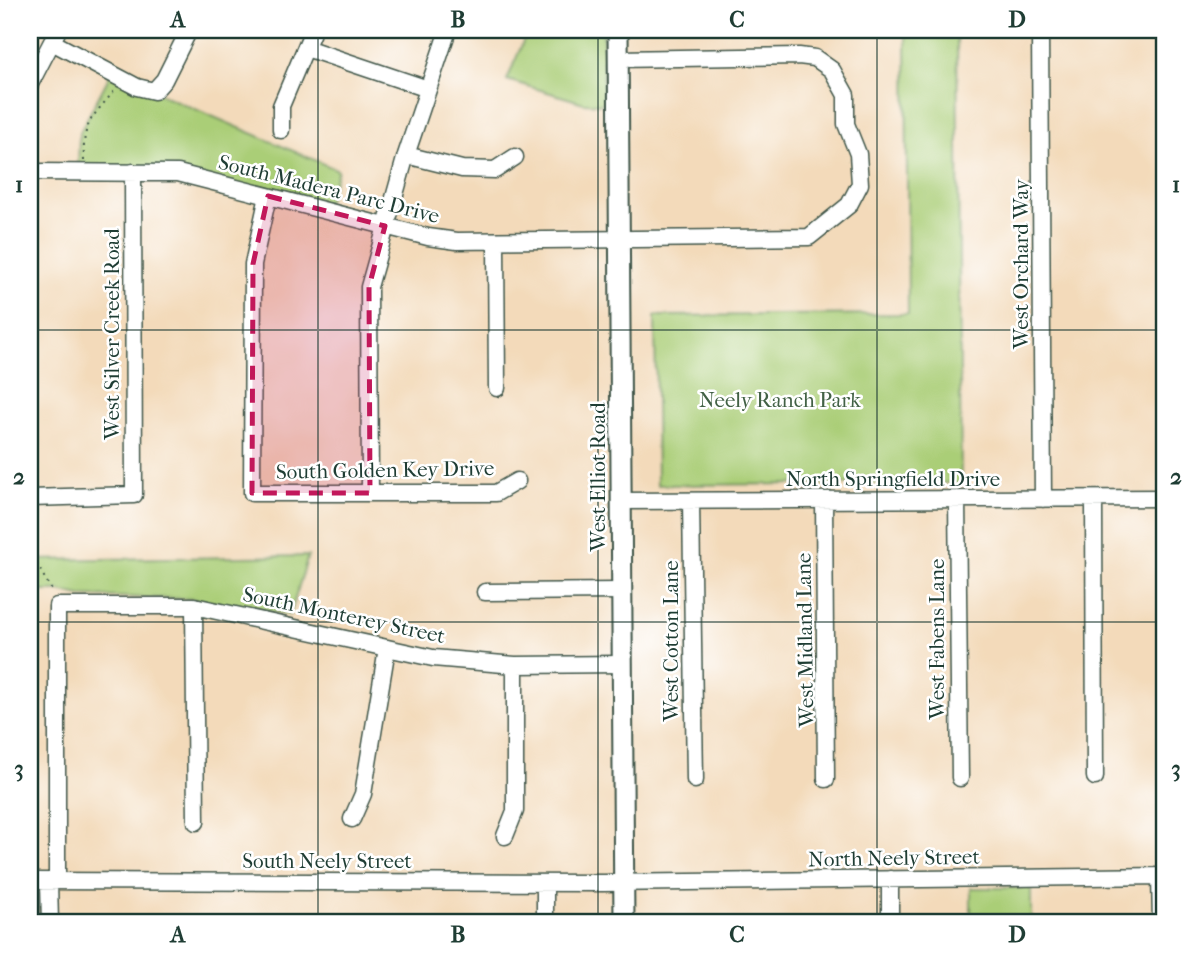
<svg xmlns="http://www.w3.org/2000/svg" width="1195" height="953" viewBox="0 0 1195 953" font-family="'IM FELL French Canon',serif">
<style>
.green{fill:#aace77;stroke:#648656;stroke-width:2}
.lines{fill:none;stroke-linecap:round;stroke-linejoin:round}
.minor-casing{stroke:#3f5548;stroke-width:19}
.major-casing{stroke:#3f5548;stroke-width:23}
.path{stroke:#3f5548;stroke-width:2;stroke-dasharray:2 5;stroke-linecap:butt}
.minor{stroke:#fff;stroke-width:16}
.major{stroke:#fff;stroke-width:19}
.marked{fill:#c2185b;fill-opacity:0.2;stroke:#c2185b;stroke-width:5;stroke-dasharray:14 9;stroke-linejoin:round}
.grid{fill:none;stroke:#1f3d34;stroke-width:2;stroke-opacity:0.55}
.labels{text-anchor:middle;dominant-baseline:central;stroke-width:5;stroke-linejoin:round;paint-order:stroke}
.street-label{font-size:21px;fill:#1f3d34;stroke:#fff}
.park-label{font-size:21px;fill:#426145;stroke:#fff}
.neatline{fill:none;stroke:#1f3d34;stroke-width:2.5}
.grid-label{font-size:23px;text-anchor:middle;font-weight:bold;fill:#1f3d34}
</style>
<rect width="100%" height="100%" fill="#fff"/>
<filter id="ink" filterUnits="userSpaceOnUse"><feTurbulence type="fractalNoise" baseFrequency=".0143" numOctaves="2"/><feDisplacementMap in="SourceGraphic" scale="14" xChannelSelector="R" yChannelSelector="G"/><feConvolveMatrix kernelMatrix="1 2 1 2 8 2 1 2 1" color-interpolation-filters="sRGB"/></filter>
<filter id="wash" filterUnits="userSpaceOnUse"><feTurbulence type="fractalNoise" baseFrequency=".00686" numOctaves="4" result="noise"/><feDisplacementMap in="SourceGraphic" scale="28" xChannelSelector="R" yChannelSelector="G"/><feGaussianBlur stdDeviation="1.57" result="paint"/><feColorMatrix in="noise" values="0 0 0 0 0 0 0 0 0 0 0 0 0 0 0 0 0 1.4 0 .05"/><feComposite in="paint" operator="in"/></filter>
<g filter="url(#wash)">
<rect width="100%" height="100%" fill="#f3daba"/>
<path class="green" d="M528 30H603V104L584 103 507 80Z
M906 30H957L961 483 657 485 655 316 908 314Z
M111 73 338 170 324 212 178 173 78 172 79 134Z
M308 556 290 615 194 599 80 596 59 591H30V560Z
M971 888H1031V923H971Z"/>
</g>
<g filter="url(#ink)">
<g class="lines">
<g class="minor-casing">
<path id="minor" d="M1040 30 1043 499
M52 42 137 87 154 91 164 80 189 30
M306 48 428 89
M30 84 58 30
M281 130V106L313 30
M406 155 462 169 495 170 515 157
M30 172 178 173 428 237 457 241 809 237 849 205 860 184 858 154 846 124V95L832 70 815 58 799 56 618 59
M268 196 253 264 252 493H496L517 481
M496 242 497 388
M370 493 369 287 406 155 448 30
M30 498 134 495 133 172
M957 499 960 778
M1094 499 1095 777
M824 500 826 779
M621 501 1165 498
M691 501 695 780
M485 592 621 591
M194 606 196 822
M352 819 363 794 387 648
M505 836 515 811V665
M1160 876 1161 923
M890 879V923
M30 881 603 883 1165 876
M49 881 50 923
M57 881V606H194L433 658 515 665 622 664
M545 883V923"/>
</g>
<g class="major-casing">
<path id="major" d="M618 30 624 923"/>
</g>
<path class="path" d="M84 161C82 122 92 118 115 90
M30 562 36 563 54 594"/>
<use href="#minor" class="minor"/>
<use href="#major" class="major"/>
</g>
</g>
<path class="marked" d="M268 196 385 226 369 287 370 493H252L253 264Z"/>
<path class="grid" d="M318 30V923M598 30V923M877 30V923M30 330H1165M30 622H1165"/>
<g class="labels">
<g class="street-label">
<text transform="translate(329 189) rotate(14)">South Madera Parc Drive</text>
<text transform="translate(1021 264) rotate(-90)">West Orchard Way</text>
<text transform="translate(112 334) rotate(-90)">West Silver Creek Road</text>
<text transform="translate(385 470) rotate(-1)">South Golden Key Drive</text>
<text transform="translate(598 477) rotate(-90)">West Elliot Road</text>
<text x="893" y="479">North Springfield Drive</text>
<text transform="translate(344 615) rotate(12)">South Monterey Street</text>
<text transform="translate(937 639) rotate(-90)">West Fabens Lane</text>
<text transform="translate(805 640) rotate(-91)">West Midland Lane</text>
<text transform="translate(671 641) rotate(-90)">West Cotton Lane</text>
<text transform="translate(894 858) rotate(-1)">North Neely Street</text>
<text x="327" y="861">South Neely Street</text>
</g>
<g class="park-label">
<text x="780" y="400">Neely Ranch Park</text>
</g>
</g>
<rect width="1195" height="953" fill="none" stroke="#fff" stroke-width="77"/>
<rect x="38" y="38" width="1118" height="876" class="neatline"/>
<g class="grid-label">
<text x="178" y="27">A</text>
<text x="458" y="27">B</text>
<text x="737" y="27">C</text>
<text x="1017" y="27">D</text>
<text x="19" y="192">1</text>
<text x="1176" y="192">1</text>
<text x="19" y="484">2</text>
<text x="1176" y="484">2</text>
<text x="19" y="776">3</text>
<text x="1176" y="776">3</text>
<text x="178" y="942">A</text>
<text x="458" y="942">B</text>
<text x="737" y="942">C</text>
<text x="1017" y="942">D</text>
</g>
</svg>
